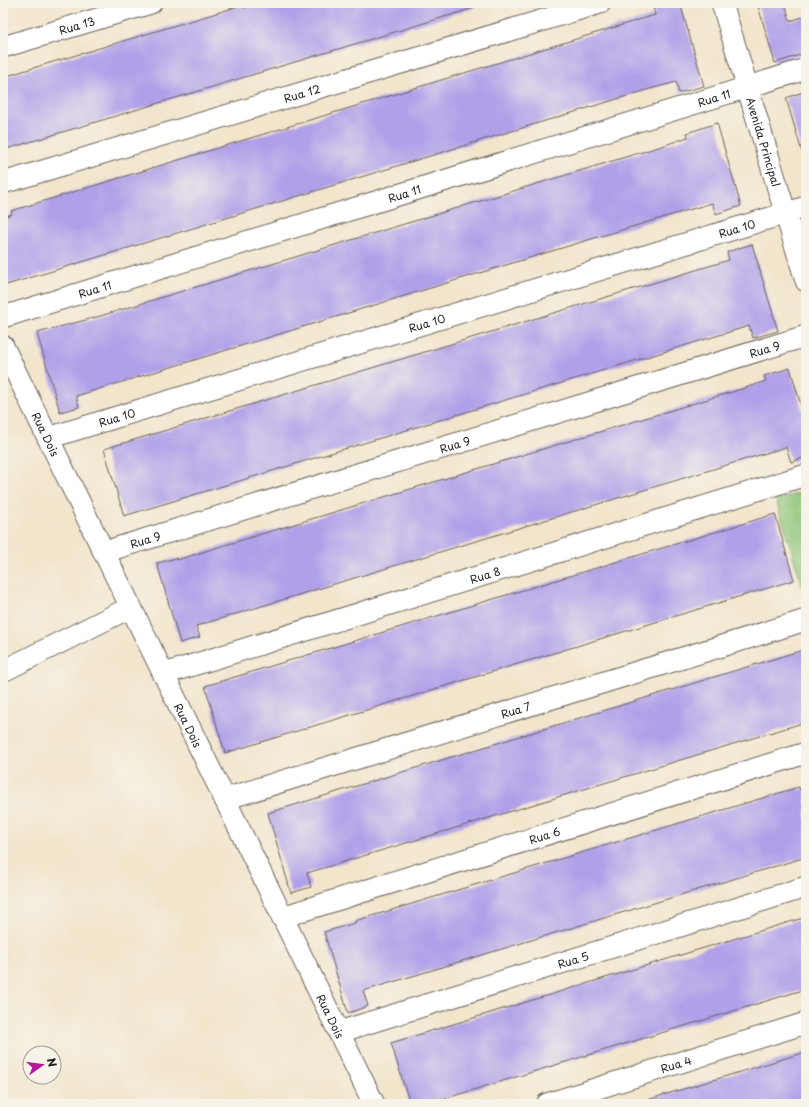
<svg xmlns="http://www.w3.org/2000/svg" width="809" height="1107" viewBox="0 0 809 1107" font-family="'Playpen Sans',sans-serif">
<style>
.green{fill:#8dc477;stroke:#54704a}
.building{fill:#b09fe9}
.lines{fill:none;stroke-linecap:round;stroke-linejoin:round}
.minor-casing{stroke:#67625a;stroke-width:23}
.minor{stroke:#fff;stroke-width:21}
.labels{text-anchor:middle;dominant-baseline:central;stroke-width:3.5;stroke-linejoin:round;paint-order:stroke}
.street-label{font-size:11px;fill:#1c1c1c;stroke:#f7f3e8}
</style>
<rect width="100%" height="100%" fill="#f7f3e8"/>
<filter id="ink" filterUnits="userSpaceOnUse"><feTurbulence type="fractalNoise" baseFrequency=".025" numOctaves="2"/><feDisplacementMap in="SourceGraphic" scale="8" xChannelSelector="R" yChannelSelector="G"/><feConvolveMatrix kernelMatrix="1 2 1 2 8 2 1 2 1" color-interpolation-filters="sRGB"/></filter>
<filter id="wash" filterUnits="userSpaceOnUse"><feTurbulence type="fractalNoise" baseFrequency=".012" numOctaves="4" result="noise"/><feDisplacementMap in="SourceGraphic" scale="16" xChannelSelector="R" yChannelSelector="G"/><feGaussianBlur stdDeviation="0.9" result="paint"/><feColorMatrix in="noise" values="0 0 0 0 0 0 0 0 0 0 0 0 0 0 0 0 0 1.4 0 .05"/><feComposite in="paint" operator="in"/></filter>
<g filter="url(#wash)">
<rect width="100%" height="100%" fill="#f2e5cc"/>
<path class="green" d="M806 491V599L776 500Z"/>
<g id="blocks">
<path class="building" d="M261 3H474V8L3 150V77L243 5 244 8Z
M665 3H680L704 86 679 93 676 82 650 89 3 286V217L12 214 11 211 655 15 653 7Z
M760 3H785L790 21 806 16V53L775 63 758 6 761 5Z
M806 91V152H802L786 98Z
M717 123 741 206 716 214 712 203 598 237 76 396 79 407 60 412 37 333 97 317 662 146 688 137 687 133Z
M752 244 778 331 753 338 749 326 124 516 104 449 729 260 727 252Z
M790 368 806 422V457L791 462 786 447 196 626 200 637 180 643 157 563 176 558 177 560 199 553 748 387 766 381 764 376Z
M775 514 794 580 225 753 205 686Z
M806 649V722L307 873 311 887 291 893 268 813Z
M799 787 800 790 806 788V857L363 991 368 1006 348 1013 324 932 355 923V921L385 912Z
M806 917V989L427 1104H410L391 1043Z
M806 1052V1104H648L647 1100Z"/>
</g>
</g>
<g filter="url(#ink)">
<use href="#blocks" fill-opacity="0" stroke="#67625a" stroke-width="1"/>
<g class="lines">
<g class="minor-casing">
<g id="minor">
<path id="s1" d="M722 3 806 281"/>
<path id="s2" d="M3 47 151 3"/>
<path id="s3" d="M3 183 600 3"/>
<path id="s4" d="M3 317 806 69"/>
<path id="s5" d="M3 346 374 1104"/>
<path id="s6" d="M48 438 806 207"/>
<path id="s7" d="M104 552 806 336"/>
<path d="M3 671 131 607"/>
<path id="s8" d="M164 674 806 475"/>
<path id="s9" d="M225 799 806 620"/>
<path id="s10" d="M282 917 806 753"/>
<path id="s11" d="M339 1032 806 887"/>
<path id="s12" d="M547 1104 806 1023"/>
</g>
</g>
<use href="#minor" class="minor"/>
</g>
</g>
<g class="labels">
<g class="street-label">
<text stroke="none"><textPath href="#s2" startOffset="77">Rua 13</textPath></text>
<text stroke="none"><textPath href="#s3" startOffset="312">Rua 12</textPath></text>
<text stroke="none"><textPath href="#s4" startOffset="744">Rua 11</textPath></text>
<text stroke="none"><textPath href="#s1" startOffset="145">Avenida Principal</textPath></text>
<text stroke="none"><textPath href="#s4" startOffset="420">Rua 11</textPath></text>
<text stroke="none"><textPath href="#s6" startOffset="720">Rua 10</textPath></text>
<text stroke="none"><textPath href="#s4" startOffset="96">Rua 11</textPath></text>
<text stroke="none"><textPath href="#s6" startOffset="396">Rua 10</textPath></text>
<text stroke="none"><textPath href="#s7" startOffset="691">Rua 9</textPath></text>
<text stroke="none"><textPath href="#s6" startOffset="72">Rua 10</textPath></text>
<text stroke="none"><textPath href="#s5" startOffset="98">Rua Dois</textPath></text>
<text stroke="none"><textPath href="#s7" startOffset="367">Rua 9</textPath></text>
<text stroke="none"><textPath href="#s7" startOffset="43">Rua 9</textPath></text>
<text stroke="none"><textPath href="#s8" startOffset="336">Rua 8</textPath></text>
<text stroke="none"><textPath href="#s9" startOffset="304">Rua 7</textPath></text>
<text stroke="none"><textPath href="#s5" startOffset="422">Rua Dois</textPath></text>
<text stroke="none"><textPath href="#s10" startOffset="275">Rua 6</textPath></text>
<text stroke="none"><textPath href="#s11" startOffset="245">Rua 5</textPath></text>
<text stroke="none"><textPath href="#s5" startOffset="746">Rua Dois</textPath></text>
<text stroke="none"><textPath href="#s12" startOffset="135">Rua 4</textPath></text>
</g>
</g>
<rect width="809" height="1107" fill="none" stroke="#f7f3e8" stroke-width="16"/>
<g transform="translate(42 1065) rotate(76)"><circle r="19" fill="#f7f3e8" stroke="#9f9d96"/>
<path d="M0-3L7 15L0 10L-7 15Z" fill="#b5179e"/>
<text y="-6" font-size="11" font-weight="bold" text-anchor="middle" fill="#1c1c1c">N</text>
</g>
</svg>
